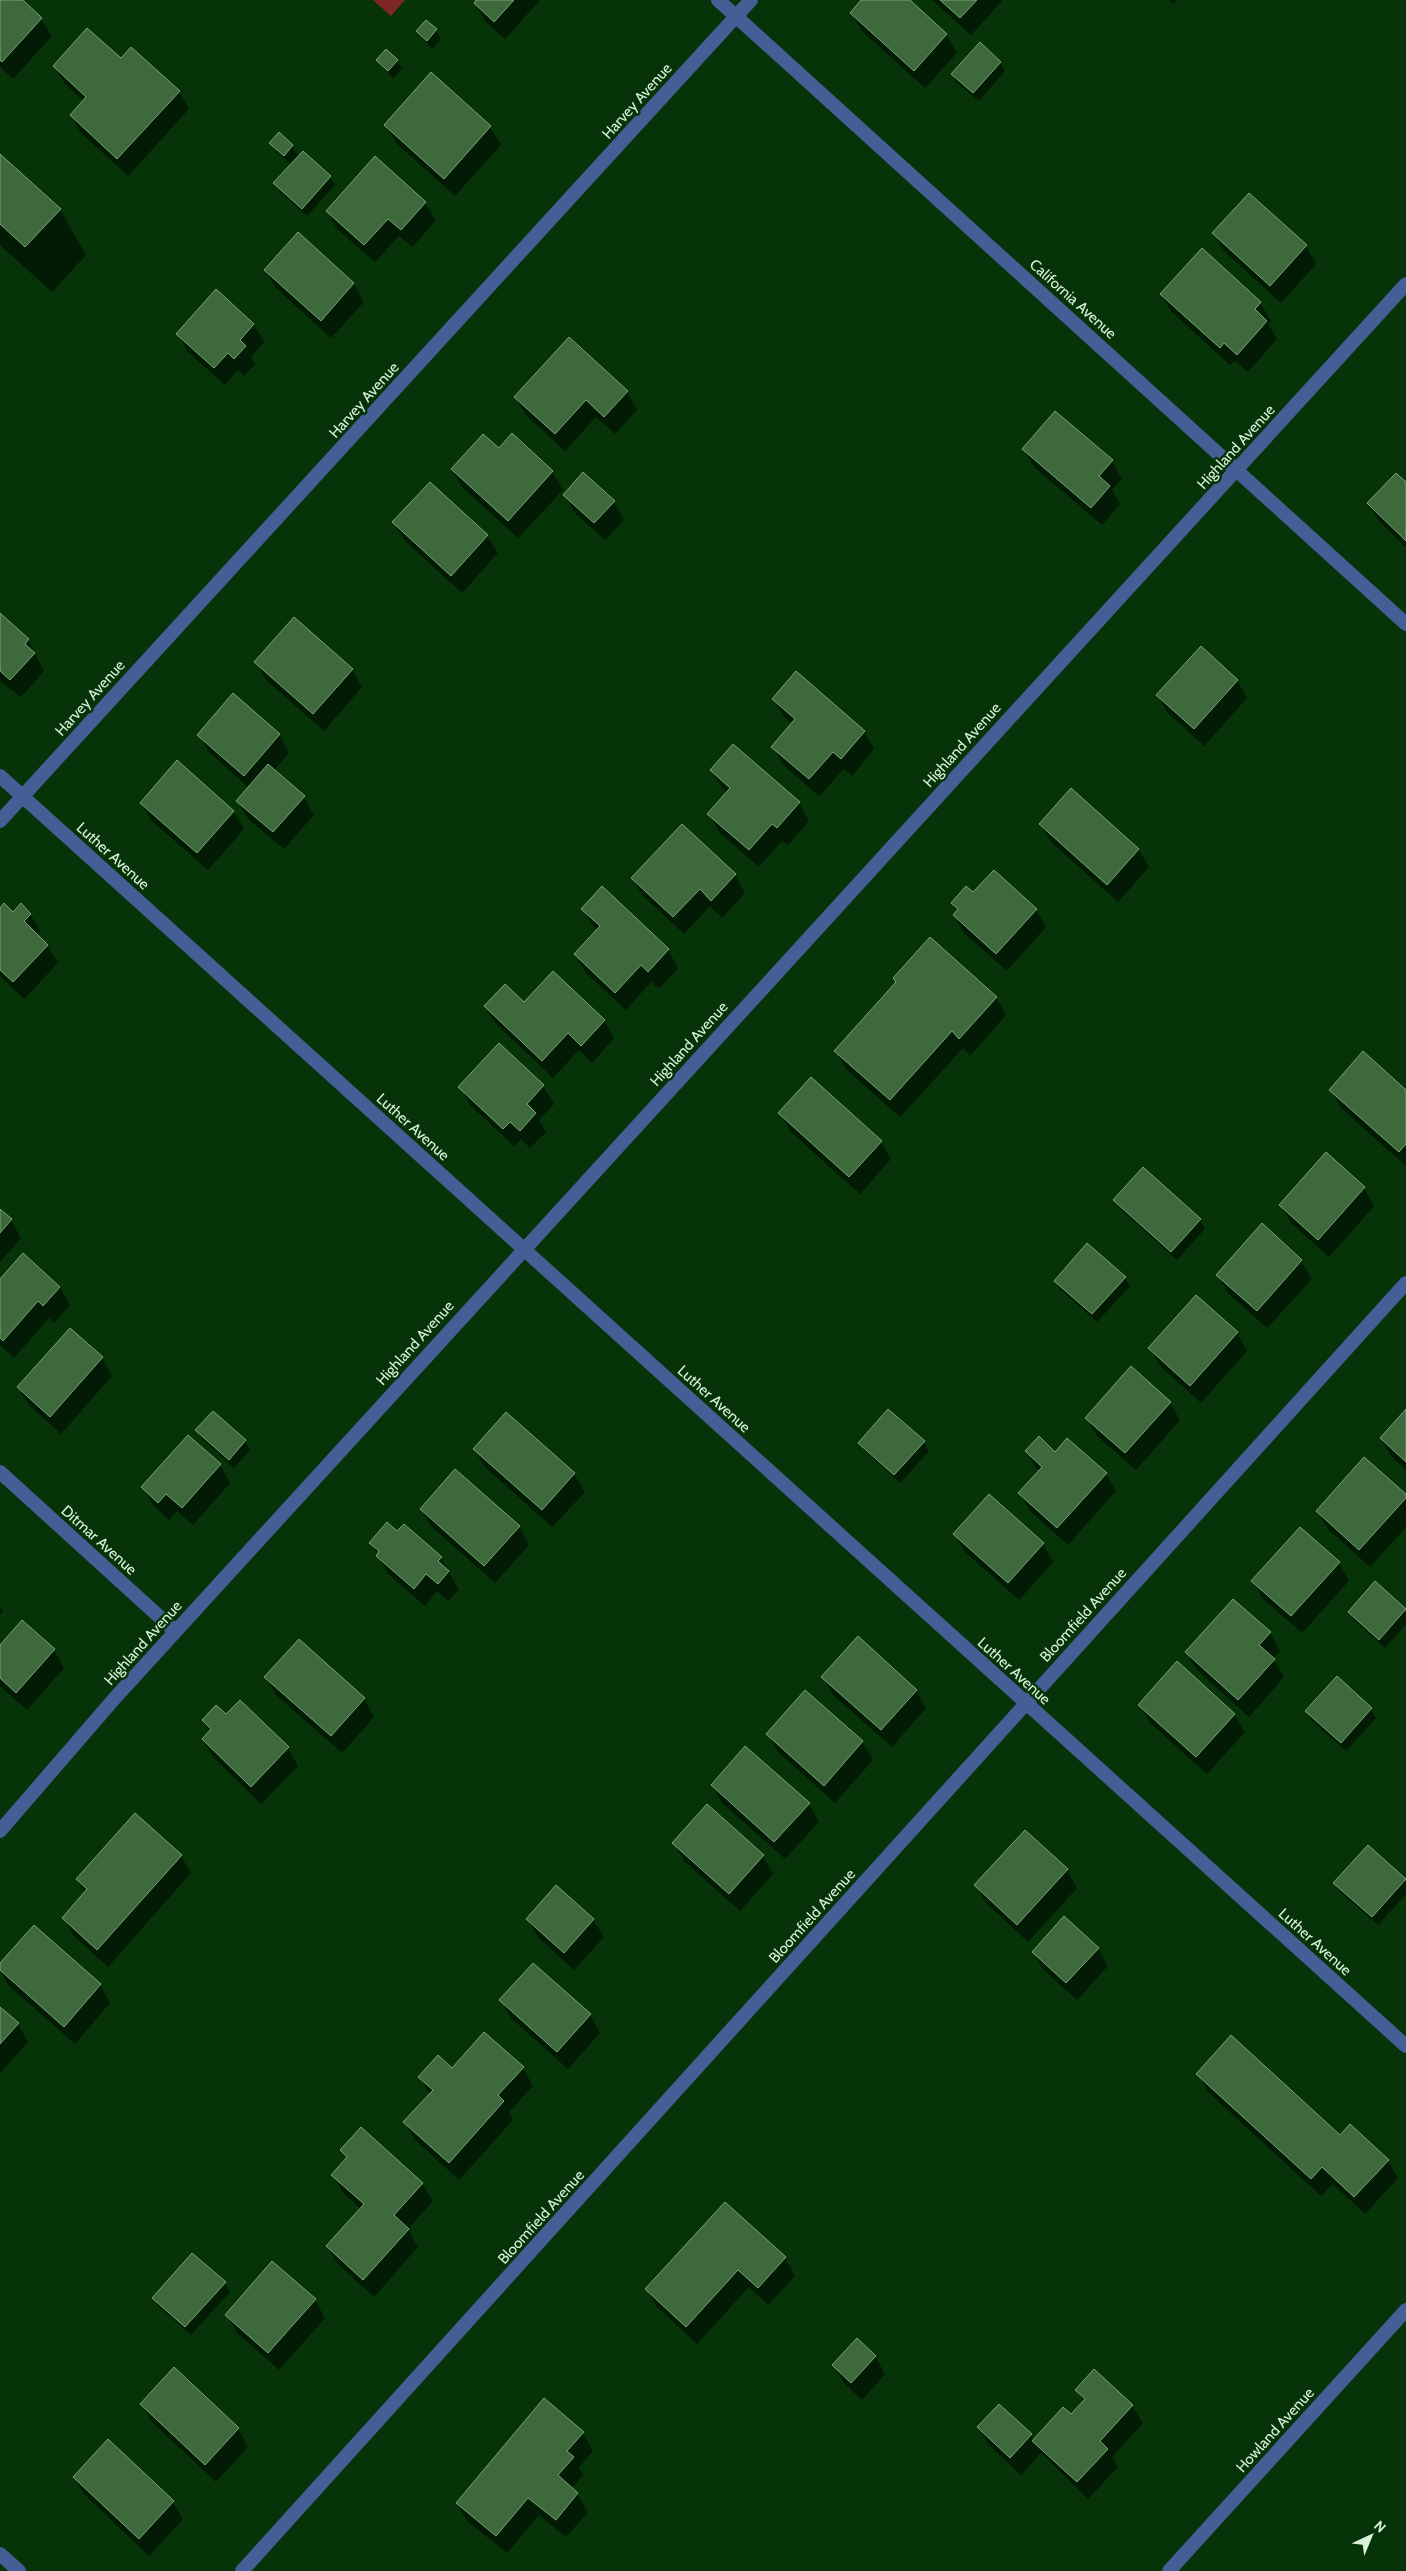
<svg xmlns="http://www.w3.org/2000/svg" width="1406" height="2571" viewBox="0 0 1406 2571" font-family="Cabin,sans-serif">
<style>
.pitch{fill:#7f2728}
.shadow{fill:#0007}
.building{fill:#3e693d;stroke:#78a576}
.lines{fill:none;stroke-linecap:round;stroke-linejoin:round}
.minor{stroke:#435f96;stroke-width:14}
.labels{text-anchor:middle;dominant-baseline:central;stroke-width:5;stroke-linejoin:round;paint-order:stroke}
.street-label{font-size:15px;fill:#daf2d9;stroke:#063308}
</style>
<rect width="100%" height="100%" fill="#063308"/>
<path class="pitch" d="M373 0H405L391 16Z"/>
<path class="shadow" d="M0 0H21L41 19 52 36 13 79 0 67Z
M478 0H540L505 39 485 21 475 3Z
M863 0H908L946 35 957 53 925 88 862 31 851 13Z
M932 0H1001L1002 1 971 35Z
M1169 0H1176L1173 4Z
M426 22 436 30 441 39 432 49 418 31Z
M980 44 1000 63 1005 71 979 101 957 83 952 74Z
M121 60 179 91 189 109 128 176 81 133 71 115 84 101 65 84 54 66Z
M378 60 397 61 402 69 393 79Z
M432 74 490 127 501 145 455 196 396 143 386 125Z
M279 134 292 146 299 157 330 177 335 185 307 216 280 192 275 183 291 165 276 151 271 143Z
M0 155 60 210 86 255 52 292 0 245Z
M375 158 425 203 436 221 412 247 399 236 375 262 337 229 327 211Z
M1249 195 1306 246 1316 264 1281 303 1224 251 1213 233Z
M298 234 354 284 364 302 331 338 276 288 265 270Z
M1202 250 1260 303 1271 321 1268 324 1277 339 1248 372 1235 361 1230 365 1172 312 1161 295Z
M253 324 264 342 251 357 255 364 244 376 238 370 225 385 188 352 178 334Z
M627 392 637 410 615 434 596 417 565 451 526 415 515 397Z
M512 435 552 472 563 490 518 538 462 487 452 469 499 449Z
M1024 449 1112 461 1122 479 1112 490 1120 504 1102 525 1034 467Z
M1406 484V548L1379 521 1369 503Z
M564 495 614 502 624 520 605 540 575 513Z
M394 523 487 536 498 553 462 593 404 540Z
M0 615 28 640 44 671 21 697 0 681Z
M256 662 352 670 362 687 324 731 266 680Z
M1237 680 1247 698 1204 746 1168 713 1158 696Z
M774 699 864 732 874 749 852 776 844 769 819 796 783 765 773 747 792 724 784 717Z
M199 735H279L289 753 274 770 304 797 314 815 284 849 248 819 238 801 249 788 209 752Z
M711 770 799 803 809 821 788 845 782 841 759 867 719 832 709 814 727 793 722 788Z
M141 803 233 811 244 829 208 870 152 821Z
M1040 824 1138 849 1149 867 1118 902 1051 842Z
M735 875 745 893 722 918 710 906 684 934 643 896 632 878Z
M602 888 668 950 678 968 659 989 651 982 626 1010 585 972 575 954 597 931 582 909Z
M973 894 1036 910 1046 927 1007 971 964 933 954 915 958 912 952 903Z
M0 910 30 914 41 932 37 936 47 945 58 963 24 999 0 976Z
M897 983 996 997 1006 1015 970 1056 963 1048 900 1117 846 1069 836 1051Z
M485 1007 604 1020 614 1038 592 1063 579 1050 553 1078 496 1024Z
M499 1045 543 1086 554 1104 539 1120 546 1132 530 1148 521 1139 514 1146 470 1105 460 1087Z
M1331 1090 1406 1091V1166L1341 1108Z
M780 1113 881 1142 891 1159 860 1194 790 1131Z
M1326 1154 1364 1188 1374 1206 1329 1257 1291 1223 1280 1205Z
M1143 1169 1200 1220 1205 1229 1177 1260 1120 1209 1115 1200Z
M0 1210 11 1220 21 1238 0 1262Z
M1301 1261 1312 1279 1267 1328 1228 1293 1218 1275Z
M1125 1278 1130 1286 1097 1322 1060 1289 1055 1281Z
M0 1280 60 1287 70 1305 54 1323 49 1318 14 1358 0 1345Z
M1237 1333 1247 1351 1201 1403 1160 1366 1150 1348Z
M102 1358 112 1376 61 1434 29 1405 18 1388Z
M1170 1403 1180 1420 1136 1470 1097 1436 1086 1418Z
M888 1411 924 1442 929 1451 900 1483 865 1451 860 1443Z
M1406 1411V1470L1391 1456 1381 1439Z
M506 1414 574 1474 585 1492 552 1527 485 1467 474 1449Z
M197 1431 245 1441 250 1450 234 1468 202 1439Z
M188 1437 220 1465 230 1483 193 1525 177 1511 169 1520 153 1505 143 1487Z
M1026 1452 1056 1454 1106 1474 1116 1491 1068 1545 1030 1511 1020 1493 1039 1472Z
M1406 1495V1527L1370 1567 1328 1529 1317 1511Z
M421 1509 519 1527 529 1545 495 1583 432 1527Z
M397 1532 441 1558 459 1590 448 1601 437 1591 425 1606 388 1574 371 1543Z
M955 1535 1043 1544 1053 1562 1019 1600 965 1552Z
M1339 1563 1349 1581 1302 1633 1263 1599 1253 1581Z
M1375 1583 1406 1611V1624L1385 1648 1354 1620 1349 1612Z
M0 1606 3 1612 0 1615Z
M1270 1633 1280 1651 1273 1659 1284 1677 1249 1717 1197 1670 1186 1652Z
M299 1641 364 1699 374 1717 342 1753 276 1695 266 1677Z
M0 1647 54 1650 64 1668 27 1710 0 1686Z
M823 1677 916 1690 926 1708 892 1747 833 1695Z
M805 1692 862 1742 873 1760 835 1803 778 1752 767 1734Z
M1140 1705 1234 1714 1245 1732 1207 1774 1150 1723Z
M1371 1709 1376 1718 1346 1751 1311 1720 1307 1712Z
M226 1716 288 1748 298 1766 261 1804 213 1757 203 1740 210 1732 203 1720Z
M712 1785 809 1804 819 1822 785 1859 722 1803Z
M674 1843 763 1856 773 1874 740 1911 684 1861Z
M1368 1846 1406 1881V1894L1378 1925 1340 1892 1335 1883Z
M181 1856 191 1873 108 1967 74 1936 63 1918 85 1893 77 1880Z
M1067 1870 1077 1888 1028 1942 986 1903 976 1885Z
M527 1919 593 1920 604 1937 574 1970 538 1937Z
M34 1926 100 1985 110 2003 75 2044 8 1985 0 1970V1965Z
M1098 1948 1108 1966 1077 2000 1044 1970 1033 1952Z
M533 1964 590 2015 600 2033 568 2069 511 2018 501 2000Z
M0 2009 18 2024 28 2042 0 2073Z
M523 2068 533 2086 509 2112 513 2120 459 2180 415 2140 405 2123 430 2095 420 2077 453 2070Z
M1198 2074 1388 2161 1398 2178 1365 2214 1333 2184 1321 2196 1208 2092Z
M341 2150 422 2184 433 2201 408 2229 418 2247 374 2297 338 2264 327 2247 361 2209 343 2193 333 2175 347 2159Z
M785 2258 795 2276 768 2305 749 2287 697 2344 657 2307 647 2290Z
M225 2283 230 2292 191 2335 159 2307 154 2298Z
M315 2300 325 2318 279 2370 237 2333 227 2315Z
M875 2356 885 2374 862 2400 844 2383 834 2365Z
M174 2369 238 2429 248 2447 216 2482 152 2422 141 2404Z
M1077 2390 1132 2406 1143 2423 1112 2457 1118 2467 1088 2499 1041 2453 1021 2475 989 2445 979 2427 1031 2435 1034 2441 1071 2416 1084 2402Z
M583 2433 593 2451 579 2467 583 2475 571 2489 577 2494 588 2512 566 2537 539 2515 507 2553 467 2521 457 2503Z
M74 2478 173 2502 183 2519 149 2556 85 2495Z"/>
<path class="building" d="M0 0H23L42 18 2 62 0 60Z
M476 0H514L494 22 474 3Z
M861 0H910L947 34 914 71 850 13Z
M940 0H977L960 18Z
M426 20 437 29 427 41 416 31Z
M87 28 121 58 131 47 180 91 117 159 70 115 86 97 53 66Z
M980 42 1001 62 973 93 951 74Z
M386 49 398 60 388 71 376 60Z
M431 72 491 126 444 179 384 125Z
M279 132 293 145 284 156 269 143Z
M303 151 331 176 302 209 273 183Z
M0 154 61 209 25 247 0 224Z
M375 156 426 202 401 230 388 219 364 245 326 211Z
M1249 193 1307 245 1270 286 1212 233Z
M298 232 354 283 321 321 264 270Z
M1202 248 1261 302 1255 309 1267 321 1237 355 1224 343 1220 348 1160 294Z
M216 289 254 324 240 340 246 346 234 359 228 353 214 368 176 334Z
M569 337 628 391 604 417 586 400 555 434 514 397Z
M1055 411 1113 460 1099 476 1110 486 1091 508 1022 449Z
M512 433 553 471 508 521 451 469 483 434 499 448Z
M583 472 615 501 594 523 563 495Z
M1396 473 1406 482V541L1367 503Z
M430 482 488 535 451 576 392 522Z
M0 613 29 639 25 644 35 653 10 680 0 671Z
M294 617 353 669 313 714 254 662Z
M1201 646 1238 680 1194 729 1156 695Z
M796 671 865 731 841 759 833 752 809 779 771 747 795 719 772 699Z
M233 693 280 734 244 776 197 735Z
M733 744 800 802 777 828 772 824 749 850 707 814 730 788 710 770Z
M177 760 234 811 197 853 140 803Z
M268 764 305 796 273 832 236 801Z
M1071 788 1139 849 1107 885 1039 824Z
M682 824 736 874 711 901 700 889 673 917 631 878Z
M994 870 1037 909 996 954 953 915 958 909 951 903 966 886 973 892Z
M602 886 669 949 648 972 641 965 615 993 574 954 600 926 581 909Z
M4 903 13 912 21 903 31 914 24 921 48 945 13 982 0 970V908Z
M930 937 997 997 959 1039 952 1031 890 1100 834 1051 896 982 893 978Z
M553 971 605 1020 581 1046 568 1033 542 1061 484 1006 505 984 524 1002Z
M499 1043 544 1085 527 1104 536 1113 520 1131 510 1122 503 1129 458 1087Z
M1363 1051 1406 1090V1144L1399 1152 1329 1090Z
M811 1077 882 1141 849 1177 778 1113Z
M1326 1152 1365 1187 1318 1240 1279 1205Z
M1143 1167 1201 1219 1171 1252 1113 1200Z
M0 1209 12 1219 0 1233Z
M1262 1223 1302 1260 1257 1311 1216 1275Z
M1087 1243 1126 1277 1092 1314 1054 1281Z
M23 1253 60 1287 43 1306 38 1301 3 1341 0 1338V1279Z
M1196 1295 1238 1332 1190 1386 1148 1348Z
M70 1328 103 1357 50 1417 17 1387Z
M1131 1366 1171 1402 1125 1453 1085 1418Z
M888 1409 925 1441 894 1475 858 1443Z
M1406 1409V1462L1380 1438Z
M213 1411 246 1440 229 1460 195 1430Z
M506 1412 575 1473 542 1510 473 1449Z
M188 1435 221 1464 182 1508 166 1494 158 1503 141 1487Z
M1039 1436 1055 1452 1067 1438 1107 1473 1057 1528 1018 1493 1042 1467 1025 1451Z
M1364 1457 1406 1494V1498L1359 1550 1316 1511Z
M455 1469 520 1526 484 1566 420 1509Z
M989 1494 1044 1543 1008 1583 953 1534Z
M387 1522 397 1531 404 1524 442 1557 438 1561 449 1571 438 1584 426 1574 414 1589 376 1556 379 1551 369 1543Z
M1300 1527 1340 1562 1291 1616 1251 1581Z
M1375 1581 1406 1609 1379 1640 1348 1612Z
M1233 1599 1271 1632 1259 1645 1275 1659 1238 1700 1185 1652Z
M22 1620 55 1649 16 1693 0 1678V1645Z
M858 1636 917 1690 881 1730 821 1677Z
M299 1639 365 1698 331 1736 264 1677Z
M1177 1661 1235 1714 1196 1757 1138 1705Z
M1337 1676 1372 1708 1341 1743 1305 1711Z
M805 1690 863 1741 824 1786 766 1734Z
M240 1700 289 1747 251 1787 202 1739 211 1729 202 1720 216 1705 226 1714Z
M745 1746 810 1803 774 1842 711 1785Z
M707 1804 764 1855 729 1894 672 1843Z
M135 1813 182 1855 97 1950 62 1918 87 1889 76 1879Z
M1025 1830 1068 1869 1017 1925 974 1885Z
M1368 1845 1406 1879 1372 1917 1333 1883Z
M556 1885 594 1919 564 1953 526 1919Z
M1064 1916 1099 1948 1066 1983 1032 1952Z
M34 1925 101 1984 64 2027 0 1970V1963Z
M533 1963 591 2014 557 2052 499 2000Z
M0 2007 19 2023 0 2044Z
M484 2032 524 2067 498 2095 504 2101 449 2163 403 2122 433 2090 418 2077 438 2055 452 2068Z
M1231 2035 1340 2135 1350 2124 1389 2160 1354 2197 1322 2167 1311 2179 1196 2074Z
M361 2127 423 2183 394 2215 409 2229 363 2280 326 2246 364 2204 331 2175 347 2157 340 2150Z
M725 2202 786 2257 758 2288 738 2270 686 2327 645 2289Z
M192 2253 226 2282 185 2327 152 2298Z
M272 2261 316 2299 268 2353 225 2315Z
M857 2338 876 2356 851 2383 832 2365Z
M174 2367 239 2428 205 2465 140 2404Z
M1094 2369 1133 2405 1100 2441 1108 2449 1077 2482 1032 2441 1063 2407 1071 2414 1085 2399 1075 2390Z
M544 2398 584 2432 567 2451 574 2457 558 2475 578 2493 556 2520 528 2498 496 2536 456 2503Z
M999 2404 1032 2434 1010 2458 977 2427Z
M108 2439 174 2501 139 2539 73 2477Z"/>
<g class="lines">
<path class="minor" d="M718 0 1406 624
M0 776 1406 2046
M0 821 751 0
M0 1472 175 1631
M0 1831 114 1699 1406 284
M0 2554 19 2571
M242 2571C631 2143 1017 1711 1406 1283
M1169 2571 1406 2310"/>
</g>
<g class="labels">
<g class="street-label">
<text transform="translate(637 101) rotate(-48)">Harvey Avenue</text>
<text transform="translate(1073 299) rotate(42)">California Avenue</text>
<text transform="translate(364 400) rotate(-48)">Harvey Avenue</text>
<text transform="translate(1236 447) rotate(-48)">Highland Avenue</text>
<text transform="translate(90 698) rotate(-48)">Harvey Avenue</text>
<text transform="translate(962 745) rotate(-48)">Highland Avenue</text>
<text transform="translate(113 856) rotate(42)">Luther Avenue</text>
<text transform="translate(689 1044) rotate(-48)">Highland Avenue</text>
<text transform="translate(413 1127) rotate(42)">Luther Avenue</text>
<text transform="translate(415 1343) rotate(-48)">Highland Avenue</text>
<text transform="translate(714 1399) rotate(42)">Luther Avenue</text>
<text transform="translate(99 1540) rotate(42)">Ditmar Avenue</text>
<text transform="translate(1083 1615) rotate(-48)">Bloomfield Avenue</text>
<text transform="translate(143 1643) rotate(-48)">Highland Avenue</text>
<text transform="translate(1014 1671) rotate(42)">Luther Avenue</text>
<text transform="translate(812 1916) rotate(-48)">Bloomfield Avenue</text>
<text transform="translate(1315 1942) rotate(42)">Luther Avenue</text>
<text transform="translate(541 2217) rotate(-48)">Bloomfield Avenue</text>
<text transform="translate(1275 2430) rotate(-48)">Howland Avenue</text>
</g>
</g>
<g transform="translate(1371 2536) rotate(44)" stroke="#063308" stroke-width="4" paint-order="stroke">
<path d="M0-4L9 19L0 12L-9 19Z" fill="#daf2d9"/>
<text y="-8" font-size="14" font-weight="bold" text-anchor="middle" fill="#daf2d9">N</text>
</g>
</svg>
